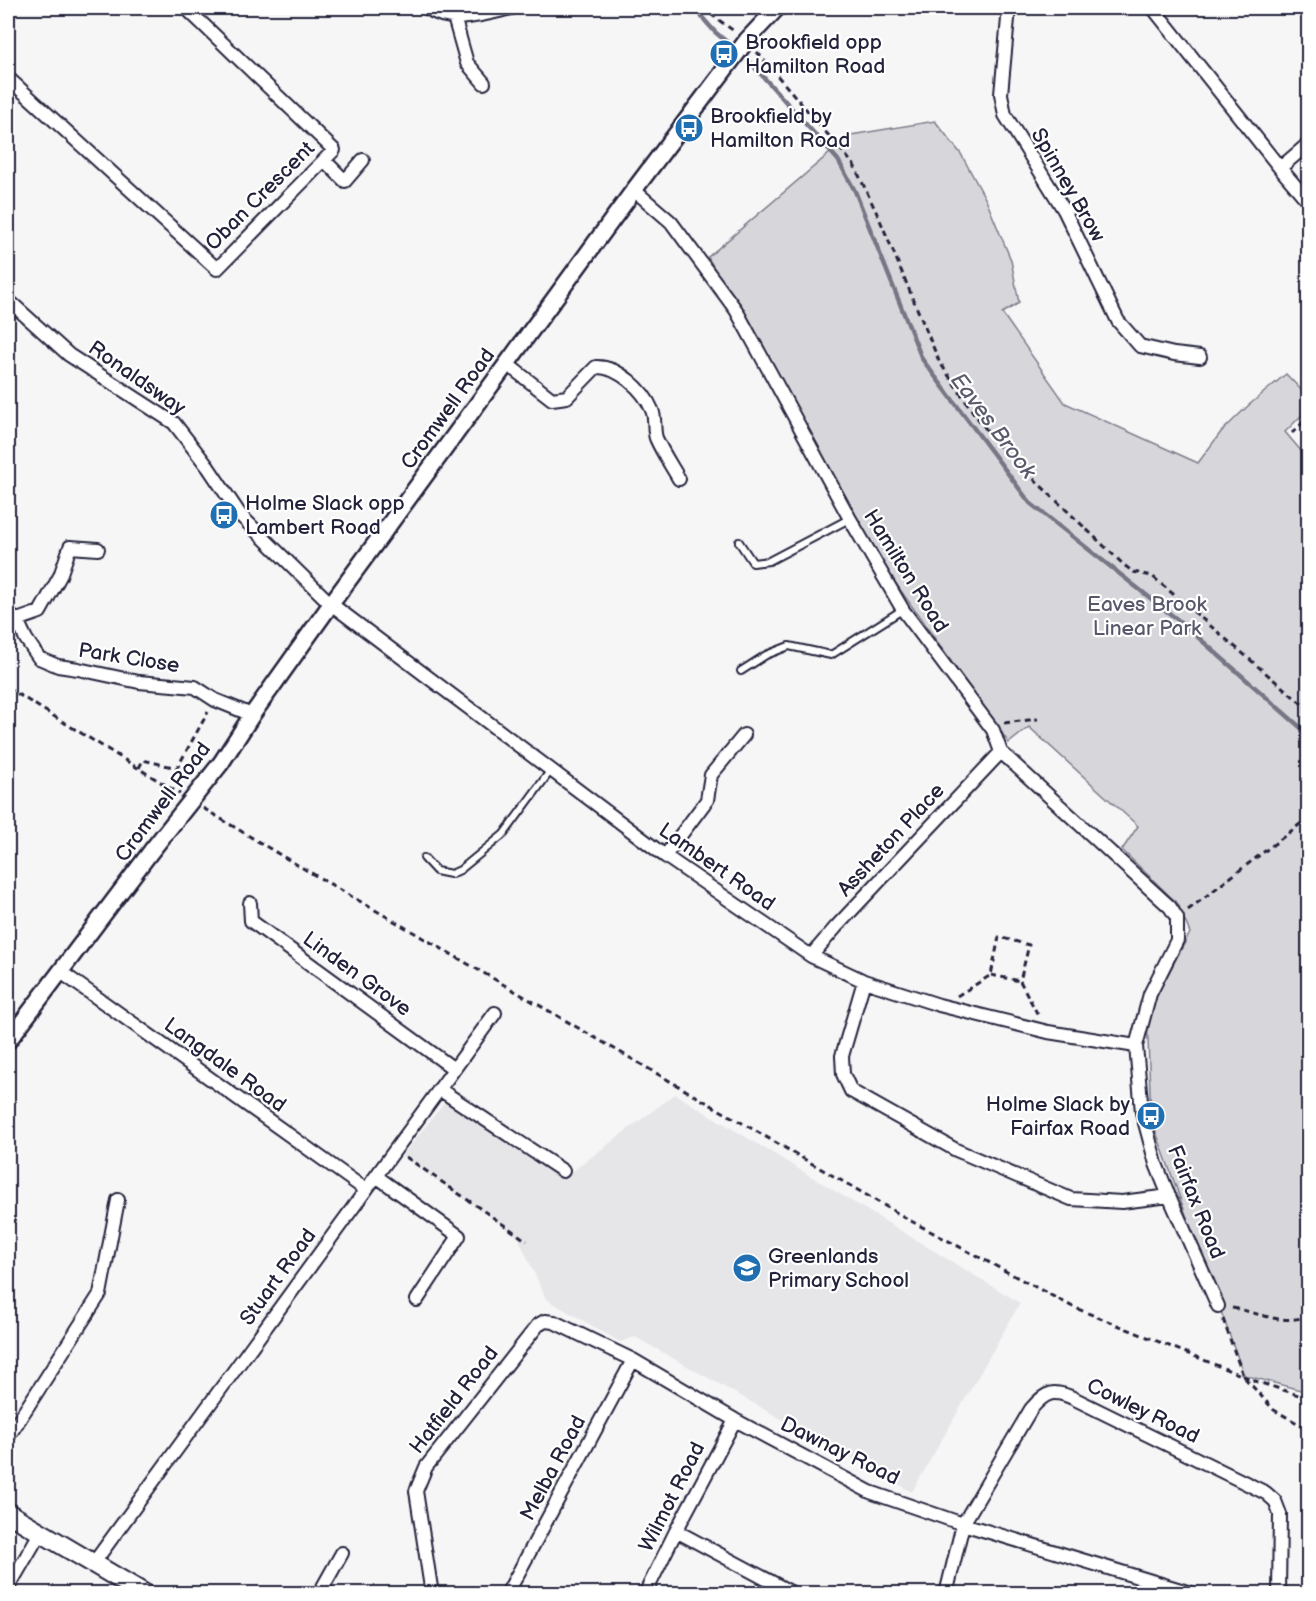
<svg xmlns="http://www.w3.org/2000/svg" width="1316" height="1601" viewBox="0 0 1316 1601" font-family="'Balsamiq Sans',sans-serif">
<style>
.built{fill:#e6e6e9}
.green{fill:#d7d7db;stroke:#7c7c8b;stroke-width:1.5}
.lines{fill:none;stroke-linecap:round;stroke-linejoin:round}
.stream{stroke:#767685;stroke-width:4.5}
.service-casing{stroke:#22223b;stroke-width:10}
.minor-casing{stroke:#22223b;stroke-width:16}
.tertiary-casing{stroke:#22223b;stroke-width:20}
.secondary-casing{stroke:#22223b;stroke-width:22}
.path{stroke:#22223b;stroke-width:3;stroke-dasharray:6 4.5;stroke-linecap:butt}
.service{stroke:#fff;stroke-width:6}
.minor{stroke:#fff;stroke-width:12}
.tertiary{stroke:#fff;stroke-width:15}
.secondary{stroke:#fff;stroke-width:18}
.tertiary-bridge-casing{stroke:#22223b;stroke-width:20;stroke-linecap:butt}
.tertiary-bridge{stroke:#fff;stroke-width:15}
.labels{text-anchor:middle;dominant-baseline:central;stroke-width:4.5;stroke-linejoin:round;paint-order:stroke}
.poi-label{font-size:21px;fill:#22223b;stroke:#fff;text-anchor:start}
.street-label{font-size:21px;fill:#22223b;stroke:#fff}
.park-label{font-size:21px;fill:#58586b;stroke:#fff}
.water-label{font-size:22px;font-style:italic;fill:#5a5a6d;stroke:#fff}
</style>
<rect width="100%" height="100%" fill="#f6f6f7"/>
<filter id="ink" filterUnits="userSpaceOnUse"><feTurbulence type="fractalNoise" baseFrequency=".0167" numOctaves="2"/><feDisplacementMap in="SourceGraphic" scale="12" xChannelSelector="R" yChannelSelector="G"/><feConvolveMatrix kernelMatrix="1 2 1 2 8 2 1 2 1" color-interpolation-filters="sRGB"/></filter>
<g filter="url(#ink)">
<path class="built" d="M675 1094 1020 1303 912 1492 635 1337 620 1342 546 1299 518 1237 402 1156 448 1098 562 1179Z"/>
<path class="green" d="M935 121 961 154 986 200 1011 260 1019 303 1002 313 1065 403 1198 463 1221 432 1249 405 1286 374 1308 397V409L1285 432 1308 459V1392L1244 1375 1151 1118 1147 1014 1190 933 1178 904 1122 850 1138 826 1029 727 1009 743 850 519 708 257 851 135Z"/>
<g class="lines">
<path class="stream" d="M694 8 715 32 728 43
M749 61 838 160 855 191 922 359 1030 503 1183 624 1308 734"/>
<g class="service-casing">
<path id="service" d="M739 542 753 563 769 561 849 519
M741 671 766 655 789 646 831 655 902 610
M424 858 436 871 451 874 460 870 504 834 551 770"/>
</g>
<g class="minor-casing">
<path id="minor" d="M427 8C452 26 485 14 512 8
M1009 8 1001 94 1005 115 1064 210 1118 321 1140 346 1174 354 1200 357
M1153 8 1280 168 1308 201
M454 17 467 63 484 83
M8 78 217 269 334 150 186 8
M325 161 345 181 363 160
M1280 168 1308 144
M634 190 671 222 736 310 850 519 903 610 993 730 1001 752 1170 907 1177 918V940L1150 994 1136 1046 1142 1112 1156 1164 1169 1196 1218 1306
M8 300 69 355 174 423 208 467 241 516 331 604 665 856 811 956 864 981 939 1005 1048 1032 1136 1046
M507 364 552 399 567 397 596 367C618 366 644 390 652 410 656 419 653 429 656 438 662 452 671 465 679 479
M8 614 17 620 26 639 39 658 58 666 78 669 139 682 195 687 215 700 252 715
M17 620 40 612 60 576 70 547 98 549
M665 856 707 800 711 775 744 735
M250 903 251 921 454 1069
M811 956 836 927 1001 752
M61 972 366 1190
M864 981 842 1056 843 1074 851 1091 956 1150 1071 1199 1122 1202 1169 1196
M439 1089 563 1171
M376 1176 459 1236 417 1300
M8 1437 100 1294 118 1200
M676 1531 794 1594
M93 1564 495 1013
M8 1588 40 1533
M319 1594 342 1553
M432 1594 416 1491 426 1467 538 1325 545 1321 554 1322 633 1360 735 1420 870 1492 963 1524 1194 1594
M507 1594 633 1360
M645 1594 676 1531 735 1420
M946 1594 963 1524 1031 1409C1046 1391 1054 1389 1075 1399L1266 1493 1275 1501 1280 1514 1279 1594"/>
</g>
<g class="tertiary-casing">
<path id="tertiary" d="M221 763 252 715 331 604 634 190 747 40 777 8
M8 1041 152 850"/>
</g>
<g class="secondary-casing">
<path id="secondary" d="M8 1513 145 1594"/>
</g>
<path class="path" d="M702 8 734 31
M757 52 854 165 880 220 939 361 973 412 998 445 1124 565 1133 572 1152 576 1308 709
M1292 433 1308 418
M8 688 180 794
M1004 723 1038 719
M139 768 143 760 177 768 208 712
M203 808 282 856 911 1221 1073 1307 1258 1382 1308 1398
M1188 910 1308 818
M991 975 1020 981
M957 996 991 975 999 937 1029 945 1020 981 1038 1015
M406 1157 527 1241
M1232 1308C1258 1312 1281 1326 1308 1316
M1223 1319 1243 1376 1274 1410 1308 1429"/>
<use href="#service" class="service"/>
<use href="#minor" class="minor"/>
<use href="#tertiary" class="tertiary"/>
<use href="#secondary" class="secondary"/>
<g class="tertiary-bridge-casing">
<path id="tertiary-bridge" d="M152 850 221 763"/>
</g>
<use href="#tertiary-bridge" class="tertiary-bridge"/>
</g>
</g>
<defs>
<g id="bus-disc" transform="scale(1.5)"><circle r="9.5" fill="#1f6fb2" stroke="#fff"/><path d="M-5-6H5V4H4V6H2V4H-2V6H-4V4H-5ZM-3.5-4V0h7V-4ZM-3.5 1.2v1.5H-2V1.2ZM2 1.2v1.5H3.5V1.2Z" fill="#fff"/></g>
<g id="school-disc" transform="scale(1.5)"><circle r="9.5" fill="#1f6fb2" stroke="#fff"/><path d="M0-5L7-2L0 1L-7-2ZM-4 1L0 2.5L4 1V4Q0 6-4 4Z" fill="#fff"/></g>
</defs>
<g fill-rule="evenodd">
<use href="#bus-disc" x="724" y="54"/>
<use href="#bus-disc" x="689" y="128"/>
<use href="#bus-disc" x="224" y="515"/>
<use href="#bus-disc" x="1151" y="1116"/>
<use href="#school-disc" x="747" y="1268"/>
</g>
<g class="labels">
<g class="poi-label">
<text x="745" y="42">Brookfield opp<tspan x="745" dy="24">Hamilton Road</tspan></text>
<text x="710" y="116">Brookfield by<tspan x="710" dy="24">Hamilton Road</tspan></text>
<text x="245" y="503">Holme Slack opp<tspan x="245" dy="24">Lambert Road</tspan></text>
<text x="1130" y="1104" text-anchor="end">Holme Slack by<tspan x="1130" dy="24">Fairfax Road</tspan></text>
<text x="768" y="1256">Greenlands<tspan x="768" dy="24">Primary School</tspan></text>
</g>
<g class="street-label">
<text transform="translate(1068 185) rotate(60)">Spinney Brow</text>
<text transform="translate(260 196) rotate(-45)">Oban Crescent</text>
<text transform="translate(137 378) rotate(35)">Ronaldsway</text>
<text transform="translate(448 409) rotate(-54)">Cromwell Road</text>
<text transform="translate(906 571) rotate(58)">Hamilton Road</text>
<text transform="translate(129 658) rotate(9)">Park Close</text>
<text transform="translate(163 802) rotate(-53)">Cromwell Road</text>
<text transform="translate(891 840) rotate(-47)">Assheton Place</text>
<text transform="translate(717 867) rotate(35)">Lambert Road</text>
<text transform="translate(357 974) rotate(36)">Linden Grove</text>
<text transform="translate(225 1065) rotate(36)">Langdale Road</text>
<text transform="translate(1196 1202) rotate(68)">Fairfax Road</text>
<text transform="translate(278 1277) rotate(-54)">Stuart Road</text>
<text transform="translate(454 1400) rotate(-52)">Hatfield Road</text>
<text transform="translate(1143 1411) rotate(26)">Cowley Road</text>
<text transform="translate(840 1451) rotate(26)">Dawnay Road</text>
<text transform="translate(553 1468) rotate(-62)">Melba Road</text>
<text transform="translate(672 1497) rotate(-63)">Wilmot Road</text>
</g>
<g class="park-label">
<text x="1147" y="604">Eaves Brook<tspan x="1147" dy="24">Linear Park</tspan></text>
</g>
<g class="water-label">
<text transform="translate(993 426) rotate(53)">Eaves Brook</text>
</g>
</g>
<rect width="1316" height="1601" fill="none" stroke="#fff" stroke-width="30"/>
<rect x="15" y="15" width="1286" height="1571" fill="none" stroke="#22223b" stroke-width="2" filter="url(#ink)"/>
</svg>
